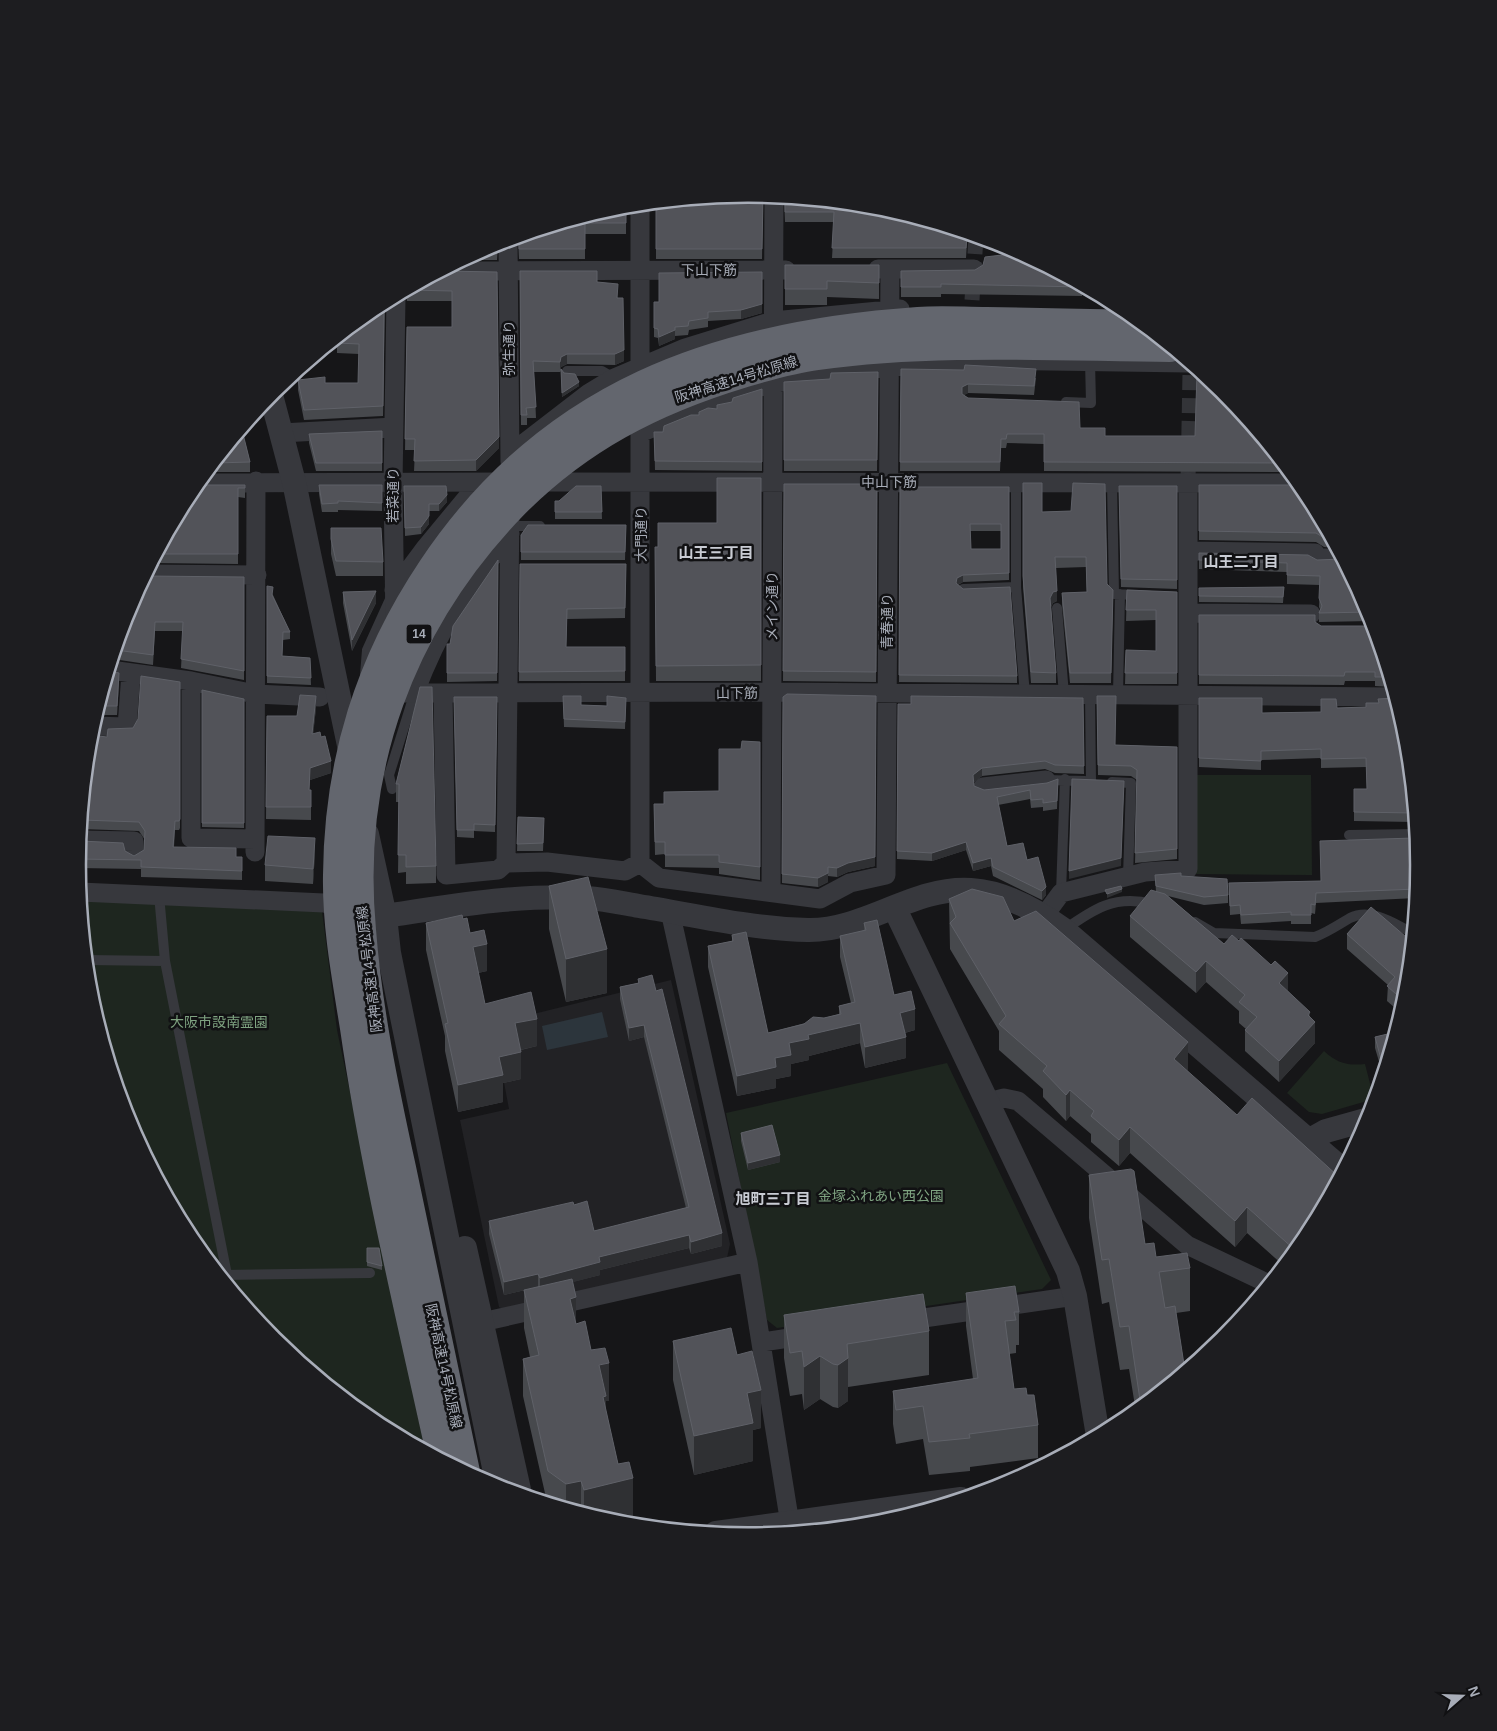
<svg xmlns="http://www.w3.org/2000/svg" width="1497" height="1731" viewBox="0 0 1497 1731" font-family="Helvetica,'Noto Sans JP',sans-serif">
<style>
.built{fill:#222225}
.green{fill:#1e261f}
.water{fill:#2c353c}
.lines{fill:none;stroke-linecap:round;stroke-linejoin:round}
.pedestrian-tunnel{stroke:#333438;stroke-width:15;stroke-dasharray:15 8;stroke-linecap:butt}
.service{stroke:#37383d;stroke-width:10}
.minor{stroke:#37383d;stroke-width:19}
.tertiary{stroke:#37383d;stroke-width:24}
.motorway-bridge{stroke:#63666e;stroke-width:28}
.wall{fill:#47494d;fill-rule:evenodd}
.shaded-wall{fill:#2f3033}
.building{fill:#525359;stroke:#5f6168;fill-rule:evenodd}
.labels{text-anchor:middle;dominant-baseline:central;stroke-width:5;stroke-linejoin:round;paint-order:stroke}
.shield{fill:#111113;stroke:#7b7e86;stroke-width:1}
.shield-label{font-size:12px;font-weight:bold;fill:#a8adb8}
.street-label{font-size:14px;fill:#a8adb8;stroke:#111113}
.park-label{font-size:14px;fill:#7fa381;stroke:#111113}
.neighbourhood-label{font-size:15px;font-weight:bold;fill:#c9ccd4;stroke:#111113}
.rim{fill:none;stroke:#a8adb8;stroke-width:2.5}
</style>
<rect width="100%" height="100%" fill="#161618"/>
<path class="built" d="M671 980 730 1244 727 1258 504 1310 499 1307 460 1120 509 1109 493 1024Z"/>
<path class="green" d="M1195 775H1311L1312 875 1196 874Z
M81 899 322 911 337 1030 425 1450 375 1423 274 1340 190 1238 128 1122 90 996Z
M1324 1051C1337 1063 1347 1066 1365 1064L1374 1099 1322 1114 1309 1112 1287 1093Z
M947 1063 1051 1280 1042 1289 777 1328 767 1320 726 1113Z"/>
<path class="water" d="M602 1012 608 1037 547 1050 542 1026Z"/>
<g class="lines">
<path class="pedestrian-tunnel" d="M972 300 976 237
M1188 482 1190 372"/>
<path class="service" d="M567 371H602L614 378
M1066 402 1091 403 1090 361
M1016 482V587L1025 695
M1112 482 1114 594 1139 595
M510 526H540
M963 589 1016 587
M1057 608 1064 695
M365 675 367 650 391 597
M1090 695 1091 781
M1118 695 1120 594
M1046 780 1085 781
M1112 782 1131 783 1128 877
M392 789 389 775 415 692
M1349 835 1416 834
M1061 893 1065 779
M159 895 165 961 229 1285
M1195 922 1214 933 1315 937C1328 932 1338 925 1350 918 1371 907 1394 924 1413 933
M1064 930C1092 910 1115 894 1152 904
M87 960 165 961
M222 1275 370 1273"/>
<path class="minor" d="M508 241 510 462
M878 269H974
M445 271 786 270
M281 433 394 427
M640 433 743 391 816 374 971 360 1188 363
M510 454 589 393 612 379 685 348 773 321 900 309
M537 482 1298 483
M199 483 509 482
M1188 551 1315 553 1317 558H1342
M147 574 257 575
M394 590 426 547 479 483
M1189 613 1311 614
M395 628 393 483 396 297
M110 670 191 681 255 694 320 697
M191 681V838L255 839
M415 692C439 628 466 588 510 534
M384 693 772 692 1395 697
M443 693 446 875 498 870 506 863 547 862 625 871 640 863 659 878 820 899 850 883 886 875 890 269
M93 726 127 727 131 673
M983 787 1046 780
M80 840 134 841V854
M255 852 256 481
M506 863 510 505
M640 863V205
M80 892 324 903 348 909
M771 892 774 197
M670 911 748 1262 790 1524
M1044 916 1061 893 1145 872 1188 869V482
M988 1102 1004 1098 1018 1101 1187 1245 1269 1284
M903 1321 1075 1296
M482 1322 748 1262
M762 1342 809 1335"/>
<path class="tertiary" d="M271 395 294 482 351 755
M367 834 385 916 389 953 498 1487
M894 907 1068 1271 1075 1296 1098 1436
M385 916C451 906 520 894 587 898 605 899 622 903 639 906 694 915 752 929 808 930 865 931 914 886 971 890 1004 892 1038 911 1064 930L1343 1170
M1310 1140 1326 1131 1369 1119
M465 1248 520 1494
M716 1533 961 1499"/>
<path class="motorway-bridge" d="M441 1458C410 1315 375 1173 354 1028 346 978 336 926 337 875 338 761 369 662 432 568 549 393 717 335 918 321 941 319 964 321 987 321 1039 322 1090 323 1142 324
M466 1472C445 1370 423 1269 402 1168 385 1090 368 1009 362 930 347 769 401 622 513 506 579 439 653 401 742 374 766 367 792 359 817 356 934 340 1053 347 1170 348"/>
</g>
<path class="wall" d="M763 196 762 259H656V204Z
M784 198 880 207 993 242H967L966 258H832L834 222H785Z
M618 207H626V234H585V259H519L518 238Z
M498 244 497 260H465L492 245Z
M1019 253 1083 287 1082 296 941 294V297H901V271L975 270Z
M785 265H879V299L827 297V305H785Z
M444 271 497 272 499 448 476 471H414L415 450H405L407 327H452V301H407L406 292Z
M520 271 597 282 618 298 624 361 615 365 567 364 561 367V370L564 373 579 386 562 397 561 371 560 372H534L536 418H527V425H521Z
M762 272V313L741 319 708 321V327L689 330 688 335 675 336V339L659 346 658 338 654 337V302H659Z
M385 303 383 416 304 420 298 390V380L325 383H358L359 354 337 353V339Z
M901 369 1036 378 1034 395 968 393 964 395 968 398 1080 428 1105 436H1195L1223 391 1289 472 1044 471V444L1007 443 1006 448H1001L1000 471H900Z
M878 372 877 471H784V382L830 379Z
M762 389V471L655 470 654 432H663L699 415 717 409Z
M242 430 250 462V472H208Z
M382 431V471H316L309 443V434Z
M761 478V681H656L655 547H658L717 523Z
M1023 483 1042 512 1071 511 1107 584 1113 590 1111 683H1070L1062 604V593L1087 592 1086 567 1056 568 1057 601 1053 603 1051 607 1056 673V683H1031L1023 587Z
M784 484H877L876 682 783 681Z
M199 485H245V498L238 497V564L153 563 191 492Z
M319 485H382V511L338 510V512H322L319 494Z
M1199 485H1298L1307 493 1336 548 1324 547 1316 542 1199 540Z
M404 486 447 502 439 511H429V524L421 534 405 536Z
M601 486 602 519H555V501H559Z
M1119 486H1177V589L1121 587Z
M900 487H1009V580L963 582 958 585 1017 676V683L899 682ZM970 531H1001V549H971Z
M626 525 625 560H521V535Z
M331 528 383 562V576H336L331 554Z
M1199 553 1317 560 1369 609 1372 621 1319 622V613L1320 609 1319 607 1320 585 1287 584V572L1199 569Z
M498 560 497 681 447 682V644H450Z
M520 564H626L625 618 567 619 566 647H625V681H519Z
M244 577V680L181 668 183 631H155L153 665 113 659 129 608Z
M267 586 273 595 290 632V639L283 640 282 656 310 658 311 685 267 683Z
M1284 587 1283 603 1199 602V588Z
M1127 590 1177 592V684H1125L1126 650 1156 651V620L1126 621Z
M343 592 376 603 352 651 343 603Z
M1199 615 1315 622 1321 626H1374L1392 687 1375 686V681H1345L1344 685 1199 684Z
M110 671 119 683 117 715H96Z
M180 682V828L179 830H175L174 847 236 857H242V880L141 877V869L78 868 80 841 125 851 134 856 144 850 145 840 139 831 81 829 90 735 107 737 133 728Z
M420 687 436 866V883L406 884V872L398 873 399 802H396V784Z
M202 690 244 699V828L202 827Z
M563 696 581 705 607 706 626 698 625 729 564 727Z
M1097 696 1115 745 1177 747V859L1135 863 1137 780 1131 776 1098 775Z
M454 697H497L495 832 474 831V838L457 837Z
M783 697 875 866 848 872 837 877 828 876V882L818 887 782 883Z
M1083 698 1084 774 1055 773 1045 769 982 776 974 782V786L984 790 1047 783 1058 779 1057 809 1043 811V807L1031 808 1030 799 998 805 1007 846 1027 860 1046 895 1042 900 993 876 991 866 973 871 966 850 932 861 897 859 898 704H911Z
M1199 698 1262 713 1321 712 1337 708 1366 707 1378 703 1407 735 1416 828 1414 827V822L1354 821V789H1367L1366 767 1321 768V758L1261 760V770L1199 767Z
M316 708 313 734 331 773 310 780 309 790H311V820L266 819 267 716H297Z
M760 742V880L719 874V868L665 867V854L655 855 654 804H664L719 791 741 749Z
M518 817 544 825 543 851H517Z
M1414 838 1420 866 1416 898 1316 903 1315 914 1311 913V924H1291V921L1241 924 1240 914 1230 915 1229 883 1321 881Z
M315 853 313 884 265 881V865Z
M1155 875 1181 876 1228 895V903L1204 905 1168 896 1224 944 1288 991 1310 1017 1315 1043 1279 1082 1245 1051V1030L1246 1029 1239 1023V1011L1206 982 1196 993 1130 937V916L1156 892Z
M549 886 607 993 566 1002 549 929Z
M949 899 1014 921 1188 1069 1187 1070 1306 1239 1284 1266 1247 1233 1235 1247 1130 1153 1119 1166 1091 1142V1134L1070 1116 1066 1121 1043 1097V1089L999 1050V1031L950 949Z
M1371 907 1407 997 1401 1013 1387 1001 1388 985 1347 949V934Z
M463 919 487 971 478 973 485 1004 537 1046 521 1050V1079L503 1083V1102L458 1112 445 1051V1036L426 950V923Z
M864 923 894 995 915 1030 905 1033 906 1058 865 1068 860 1043 809 1056V1060L791 1064V1076L776 1079V1088L737 1096 708 967V946L732 941V935L768 1033 839 1014V1006L851 1003 840 957V936L864 931Z
M638 979 722 1246 691 1254 689 1248 600 1270V1275L572 1282 576 1297V1324L591 1350 609 1401H606V1411L618 1464 633 1516 609 1521 547 1502 523 1396V1359L530 1357 524 1328V1290L538 1287 504 1295 489 1234V1221L574 1205 594 1231 686 1208 644 1037 629 1041 620 999V987L638 983Z
M1396 1032 1383 1075 1375 1048V1037Z
M741 1133 780 1162 748 1170 741 1141Z
M1089 1175 1156 1257 1190 1268V1311L1176 1313 1185 1371 1136 1412 1129 1369 1120 1370 1109 1302 1102 1304 1089 1218Z
M367 1248 382 1266V1270L367 1266Z
M966 1293 1019 1312V1345H1016V1353L1009 1354 1014 1389 1027 1395 1038 1425V1458L970 1467V1471L929 1475 923 1439 896 1444 893 1424V1391L973 1379 966 1326Z
M784 1315 929 1331V1375L848 1387V1401L838 1408 833 1407 820 1399 804 1410 802 1394 790 1396 784 1358Z
M673 1341 737 1355 761 1428 753 1430V1461L694 1475 673 1380Z"/>
<path class="shaded-wall" d="M762 304V313L741 319V310Z
M675 330V339L659 346V337Z
M624 350V361L615 365V354Z
M567 354V364L561 367 560 372V362L561 357Z
M579 382V386L562 397V393Z
M968 384V393L962 396V403V387Z
M499 437V448L476 471V460Z
M447 495V502L439 511V504Z
M429 504V524L421 534V527Z
M963 575V582L957 585 956 583 957 578Z
M376 591V603L352 651V640Z
M1057 591V601L1053 603 1050 609V598L1053 592Z
M119 673V683L117 715V706Z
M316 696V708L312 747V734Z
M876 696 875 866 848 872 837 877V868Z
M331 761V773L310 780 309 803 310 768Z
M982 768V776L973 783V775Z
M1124 781 1121 866 1069 879V871Z
M315 838V853L313 884V869Z
M966 842V850L932 861V853Z
M991 858V866L973 871V863Z
M828 867V882L818 887V878Z
M1046 887V895L1042 900V891Z
M1122 889V892L1107 898V894Z
M487 944V971L473 974V947Z
M607 949V993L566 1002V959Z
M1206 961V982L1196 993V972Z
M1288 973V994L1279 983Z
M915 1009V1030L900 1034V1013Z
M1310 1012V1027L1315 1022V1043L1279 1082V1061Z
M537 1019V1046L515 1051V1023Z
M860 1023V1043L809 1056V1060L791 1064V1076L776 1079V1088L737 1096V1076L775 1058 789 1043 808 1035Z
M644 1025V1037L629 1041V1028Z
M906 1037V1058L865 1068V1047Z
M1188 1042V1069L1174 1085V1059Z
M521 1052V1079L503 1083V1102L458 1112V1085L499 1057Z
M1070 1090V1116L1066 1121V1095Z
M1130 1127V1153L1119 1166V1140Z
M780 1155V1162L748 1170V1163Z
M1247 1207V1233L1235 1247V1221Z
M722 1233V1246L691 1254V1242Z
M689 1235V1248L600 1270V1275L540 1291V1278L599 1257Z
M538 1274V1287L504 1295V1282Z
M576 1297V1335L570 1299Z
M820 1356V1399L804 1410V1367Z
M848 1358V1401L838 1408V1365Z
M609 1363V1401H606V1434L599 1365Z
M761 1390V1428L753 1430V1461L694 1475V1436L747 1393Z
M633 1478V1516L609 1521 584 1513V1490Z
M581 1481V1513L566 1508V1484Z"/>
<path class="building" d="M749 194 763 196 762 249H656V204Z
M785 198 880 207 967 234 966 248H832L834 212H785Z
M618 207H626V223H585V249H519V237Z
M497 244V249H485L492 245Z
M1019 253 1082 287 941 284V287H901V271L975 270 983 265 985 257Z
M785 265H879V283L827 281V289H785Z
M444 271 497 272 499 437 476 460 414 461 415 439H405L407 327H452V291L408 290Z
M520 271H597V282L618 284 617 298H623L624 350 615 354H567L561 357 560 362 533 361 536 407 526 408 527 415H521Z
M762 272V304L741 310 708 312V318L689 321 688 326 675 327V330L659 337 658 329 654 328V302H659V273Z
M384 303 383 406 304 410 298 380 325 377V383H358L359 344 337 343V339L376 307Z
M965 365 1036 369 1034 386 968 384 962 387V394L968 398 1079 402 1080 428H1105V436H1195L1197 373H1201L1223 391 1282 463 1044 462V434H1007L1006 439H1001L1000 462H900L901 369 964 370Z
M561 369 564 373 575 374 579 382 562 393Z
M878 372 877 460H784V382L830 379 831 373Z
M762 389V462L655 461 654 432H663L664 426 691 415H699V412L708 408 717 409V405L732 402 733 398Z
M242 430 250 462 215 463Z
M382 431V463H316L309 434Z
M717 478H761V665L656 666 655 547H658V523H717Z
M1023 483H1042V512L1071 511 1073 483 1105 484 1107 584 1113 590 1111 673H1070L1062 593 1087 592 1086 557H1055L1057 591 1053 592 1050 598 1056 673 1031 672 1023 576Z
M197 484 199 485H245V488H238V554H158L191 492Z
M784 484H877L876 672 783 671Z
M1300 484 1307 493 1331 538H1324L1316 533 1199 531V485H1298Z
M319 485H382V503L338 501V503L322 504Z
M404 486H446L447 495 439 504H429V516L421 527 405 528Z
M576 486H601L602 512H555V501H559Z
M1119 486H1177V580L1121 579Z
M900 487H1009V573L963 575 957 578 956 583 963 589 1010 587 1017 676 899 675ZM970 524H1001V549H971Z
M528 525H626L625 552H521V535Z
M331 528H381L383 562 336 561 331 539Z
M1199 553 1308 555 1317 560 1342 559 1370 612 1319 613 1322 606 1319 598 1320 576 1287 575V563L1199 560Z
M498 560 497 673H447V644H450L453 626Z
M520 564H626L625 608 567 609 566 647H625V671L519 672Z
M146 576 244 577V671L181 659 183 622H155L153 655 116 650 129 608Z
M267 586 273 587 272 595 290 632H283L282 656 310 658 311 678 267 676Z
M1284 587 1283 597 1199 596V588Z
M1127 590 1177 592V673H1125L1126 650 1156 651V610H1126Z
M376 591 352 640 343 592Z
M1199 615H1315V622L1321 626H1374L1389 677H1375V672H1345L1344 676 1199 675Z
M110 671 119 673 117 706H99Z
M141 676 180 682V819L179 821H175L173 847 236 848V857H242V871L141 867V860L78 859 80 841 123 843 125 851 134 856 144 850 145 831 139 822 82 820 90 735 107 737 108 729 133 728 138 719Z
M420 687H432L436 866 406 867V855H398L399 784H396Z
M202 690 244 699V823H202Z
M787 694 876 696 875 857 848 863 837 868 828 867V873L818 878 782 874 783 697Z
M300 695 316 696 312 734 320 732 321 737 325 736 331 761 310 768 309 790H311V807H266L267 716H297Z
M563 696H581V705L607 706V696L626 698 625 722 564 719Z
M911 696 1083 698 1084 766 1055 765 1045 761 982 768 973 775 974 786 984 790 1047 783 1058 779 1057 801 1043 803V799L1031 800 1030 790 997 797 1007 846 1023 843 1027 860 1038 857 1046 887 1042 891 993 867 991 858 973 863 966 842 932 853 897 851 898 704H911Z
M1097 696H1116L1115 745 1177 747V849L1135 853 1137 770 1131 766 1098 765Z
M454 697H497L495 825 474 824V830H457Z
M1199 698H1262V713L1321 712V699H1336L1337 708 1366 707V703H1379L1378 699 1396 698 1407 735 1415 818H1414V813L1354 812V789H1367L1366 758 1321 759V749L1261 751V761L1199 758Z
M742 741 760 742V867L719 862V855H665V842H655L654 804H664V792L719 791V749H741Z
M1072 779 1124 781 1121 858 1069 871Z
M518 817 544 818 543 843 517 844Z
M1416 831 1420 866 1417 889 1316 893 1315 905 1311 904V915H1291V912L1241 915 1240 905 1230 906 1229 883 1321 881 1320 841 1414 838V832Z
M268 836 315 838 313 869 265 865Z
M1181 873V876L1227 879 1228 895 1204 897 1156 886 1155 875Z
M588 877 607 949 566 959 549 886Z
M1121 886 1122 889 1107 894 1105 890Z
M972 889 1003 897 1014 921 1036 911 1188 1042 1174 1059 1237 1115 1252 1098 1339 1177 1306 1239 1296 1251 1247 1207 1235 1221 1130 1127 1119 1140 1091 1116 1094 1111 1070 1090 1066 1095 1043 1071 1047 1066 999 1024 1006 1016 950 923 956 917 949 899Z
M1151 890 1165 894 1224 944 1232 935 1239 941 1241 938 1271 965 1275 961 1288 973 1279 983 1310 1012 1308 1015 1315 1022 1279 1061 1245 1030 1257 1017 1239 1002 1245 995 1206 961 1196 972 1130 916Z
M1371 907 1412 942 1407 997 1405 1002 1387 986 1395 977 1347 934Z
M462 915 463 919 467 918 470 933 484 930 487 944 473 947 485 1004 531 992 537 1019 515 1023 521 1052 499 1057 503 1075 458 1085 445 1024 448 1023 426 923Z
M877 920 894 995 911 991 915 1009 900 1013 906 1037 865 1047 860 1023 808 1035 809 1039 789 1043 791 1055 775 1058 776 1067 737 1076 708 946 733 941 732 935 746 932 768 1033 804 1024 813 1017 824 1018 841 1014 839 1006 855 1002 840 936 866 930 864 923Z
M652 975 656 991 662 989 722 1233 691 1242 689 1235 599 1257 600 1262 540 1278 538 1274 504 1282 489 1221 573 1202 574 1205 587 1201 594 1231 689 1207 644 1025 629 1028 620 987 639 983 638 979Z
M1396 1032 1384 1070 1375 1037Z
M772 1125 780 1155 748 1163 741 1133Z
M1131 1169 1134 1171 1145 1244 1154 1243 1156 1257 1187 1253 1190 1268 1159 1272 1165 1308 1175 1306 1185 1371 1152 1399 1140 1400 1129 1326 1120 1327 1109 1259 1102 1260 1089 1175Z
M367 1248H379L382 1266 367 1262Z
M572 1279 576 1297 570 1299 576 1324 585 1321 591 1350 605 1348 609 1363 599 1365 606 1396 603 1397 618 1464 629 1462 633 1478 584 1490 581 1481 566 1484 548 1471 523 1359 539 1355 524 1290Z
M1015 1286 1019 1312H1014L1016 1320 1005 1321 1014 1389 1026 1388 1027 1395H1034L1038 1425 969 1434 970 1438 929 1442 923 1406 896 1410 893 1391 978 1378 966 1293Z
M923 1294 929 1331 847 1344 848 1358 838 1365 833 1364 820 1356 804 1367 802 1351 790 1353 784 1315Z
M731 1328 737 1355 752 1351 761 1390 747 1393 753 1423 694 1436 673 1341Z
M1230 1331 1223 1340 1219 1343 1217 1333Z
M845 1525V1527L803 1531 802 1530Z"/>
<g class="labels">
<rect class="shield" x="406.5" y="624.5" width="25" height="19" rx="4"/>
<g class="shield-label">
<text x="419" y="634">14</text>
</g>
<g class="street-label">
<text x="709" y="270">下山下筋</text>
<text transform="translate(509 348) rotate(-90)">弥生通り</text>
<text transform="translate(736 379) rotate(-17)">阪神高速14号松原線</text>
<text x="889" y="482">中山下筋</text>
<text transform="translate(393 495) rotate(-90)">若菜通り</text>
<text transform="translate(641 534) rotate(-90)">大門通り</text>
<text transform="translate(772 606) rotate(-90)">メイン通り</text>
<text transform="translate(887 621) rotate(-90)">青春通り</text>
<text transform="translate(737 693) rotate(-1)">山下筋</text>
<text transform="translate(369 969) rotate(-97)">阪神高速14号松原線</text>
<text transform="translate(444 1366) rotate(78)">阪神高速14号松原線</text>
</g>
<g class="park-label">
<text x="219" y="1022">大阪市設南霊園</text>
<text x="881" y="1196">金塚ふれあい西公園</text>
</g>
<g class="neighbourhood-label">
<text x="716" y="552">山王三丁目</text>
<text x="1241" y="561">山王二丁目</text>
<text x="773" y="1198">旭町三丁目</text>
</g>
</g>
<path d="M0 0H1497V1731H0ZM86 865a662 662 0 1 1 1324 0a662 662 0 1 1-1324 0Z" fill="#1d1d20" fill-rule="evenodd"/>
<path class="rim" d="M86 865a662 662 0 1 1 1324 0a662 662 0 1 1-1324 0Z"/>
<g transform="translate(1462 1696) rotate(70)" stroke="#111113" stroke-width="4" paint-order="stroke">
<path d="M0-4L9 19L0 12L-9 19Z" fill="#a8adb8"/>
<text y="-8" font-size="14" font-weight="bold" text-anchor="middle" fill="#a8adb8">N</text>
</g>
</svg>
